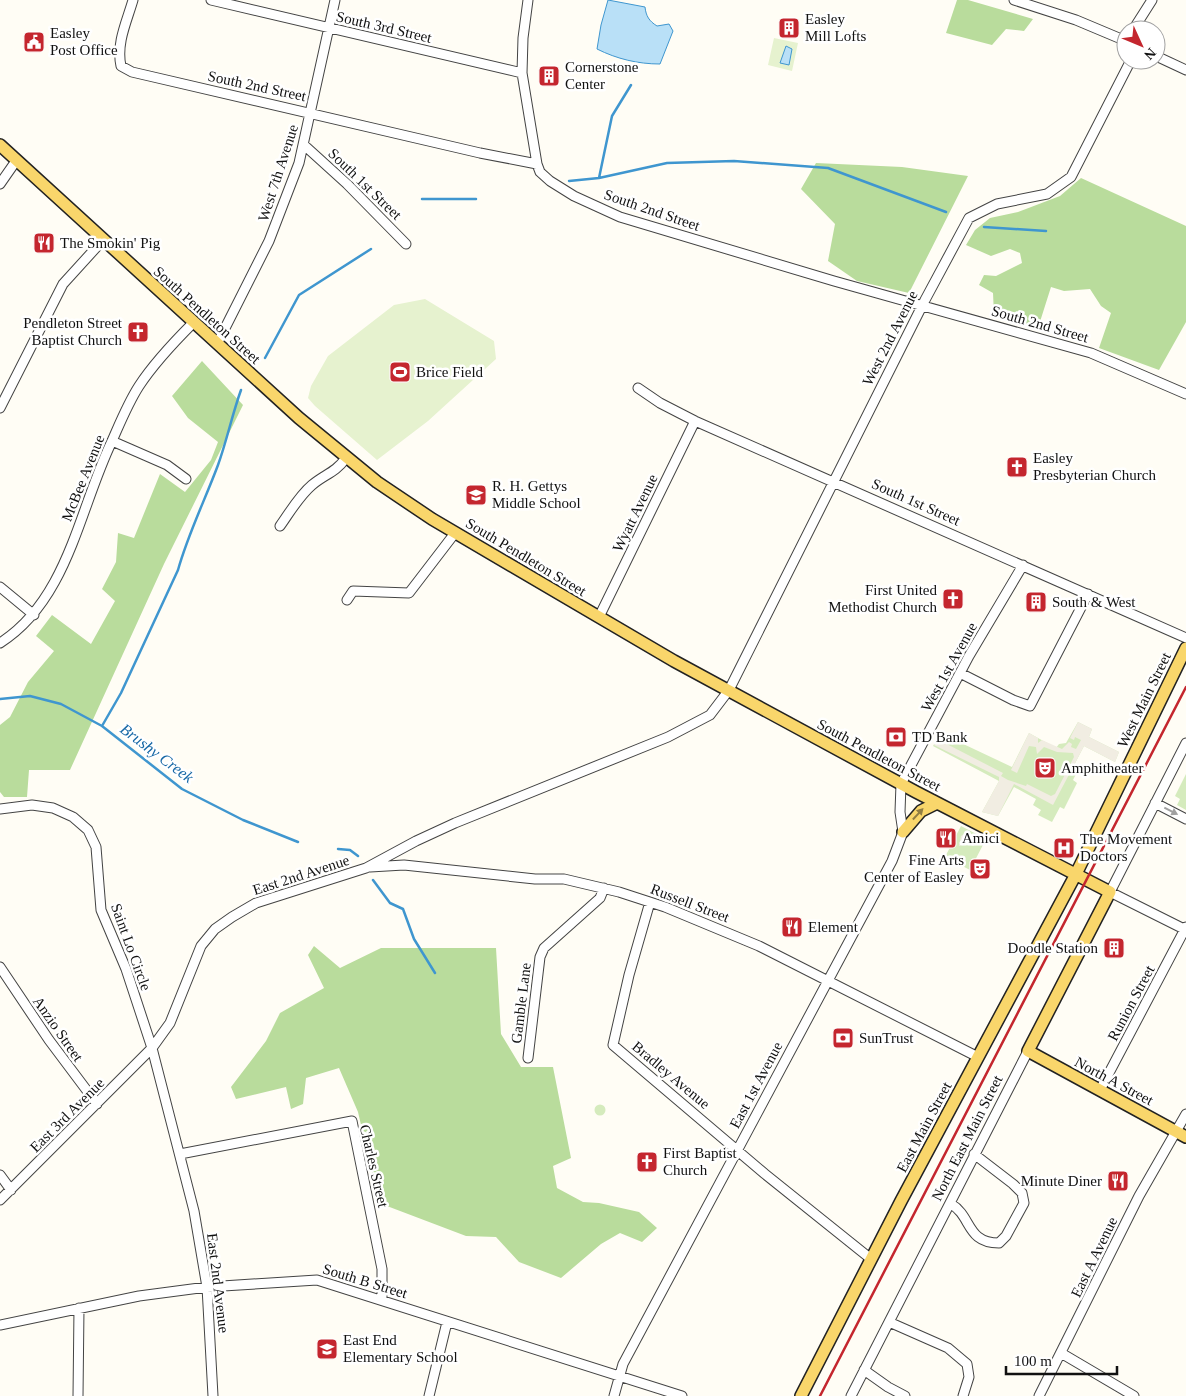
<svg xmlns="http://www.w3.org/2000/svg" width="1186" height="1396" viewBox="0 0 1186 1396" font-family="'Times New Roman',serif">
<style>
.green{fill:#d5ebbd}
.forest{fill:#b9dc9c}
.pitch{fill:#e6f2cf}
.plaza{fill:#f1ede2}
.water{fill:#b9e0f7;stroke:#3f96cf}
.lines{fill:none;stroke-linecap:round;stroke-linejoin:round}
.stream{stroke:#3f96cf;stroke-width:2.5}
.minor-casing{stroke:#444;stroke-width:11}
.major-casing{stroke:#222;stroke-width:14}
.minor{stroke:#fff;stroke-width:9}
.major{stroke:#f9d66b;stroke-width:11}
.rail{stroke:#c4262e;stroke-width:2.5}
.oneway{fill:#a0a0a0}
.oneway2{fill:#917d42}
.labels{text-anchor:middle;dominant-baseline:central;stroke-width:5;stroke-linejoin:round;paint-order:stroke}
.poi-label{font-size:15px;fill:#111;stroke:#fff;text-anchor:start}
.street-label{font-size:15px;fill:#111;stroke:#fff}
.water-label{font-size:16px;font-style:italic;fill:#1768a6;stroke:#fff}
</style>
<rect width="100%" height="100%" fill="#fffdf5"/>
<path class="green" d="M1078 722 1092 729 1089 737 1119 752 1115 762 1084 746 1071 771 1076 774 1073 780 1077 783 1064 809 1060 807 1052 822 1038 815 1041 810 1033 805 1036 799 1014 787 998 816 982 812 999 781 933 746 940 733 1012 767 1029 733 1056 748 1059 744 1066 743Z
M1186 774V810L1177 805 1180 799 1175 796Z
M961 826 986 839 970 870 945 857Z
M594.5 1110a5.5 5.5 0 1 1 11 0a5.5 5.5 0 1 1-11 0Z"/>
<path class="forest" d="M957 0H968L1033 19 1024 31 1006 29 992 45 946 33Z
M816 163 902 167 968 176 909 293 857 281 828 261 835 224 801 189Z
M1081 178 1186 226V322L1159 370 1099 348 1111 313 1101 306 1090 289 1064 291 1051 287 1038 328 994 315 993 293 979 285 984 275 996 276 1022 263 1020 253 1010 249 991 256 966 245 975 230 990 218 1018 212 1060 196Z
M202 361 243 405 164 564 70 770H29L27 797H4L0 792V725L10 717 28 682 54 651 36 636 52 615 91 644 115 601 102 589 116 562 118 533 134 538 160 474 185 492 211 460 218 442 188 418 172 396Z
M314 946 340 968 381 948H496L501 1034 521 1067H553L571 1158 553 1166 557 1188 583 1202 599 1203 639 1212 657 1228 642 1242 620 1233 601 1244 561 1278 519 1262 496 1237 466 1236 379 1203 358 1112 339 1068 306 1078 303 1104 291 1109 286 1087 236 1099 231 1087 266 1041 280 1013 324 988 308 955Z"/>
<path class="pitch" d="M774 38 798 43 792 71 768 65Z
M425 299 494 341 496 359 428 421 377 460 315 406 308 398 311 386 328 356 394 305Z"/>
<path class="plaza" d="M1078 722 1092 729 1089 737 1119 752 1115 762 1084 746 1053 805 1014 784 998 816 982 812 999 781V777L934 745 937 739 1003 773 1001 776 1008 780 1026 786 1027 784 1051 796 1055 794 1074 757 1073 753 1057 752 1044 747 1037 754 1036 747 1029 746 1017 773 1011 770 1029 733 1038 738V743L1042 740 1062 749 1069 742 1072 744 1071 747 1076 749 1081 740 1075 737 1074 740 1070 738Z
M964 834 969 837 970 843 959 846 961 836Z"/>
<path class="water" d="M608 0 645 7C646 16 649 21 657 26L669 24 673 31 660 64C638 64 617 59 597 49L601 25Z
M786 46 792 49 789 65 780 63Z"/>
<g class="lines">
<path class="stream" d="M599 178 612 116 631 85
M569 181 599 178 667 163 734 161 828 168 946 212
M422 199H476
M984 227 1046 231
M265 358 299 295 371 249
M0 699 30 696 61 704 102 726 182 789 243 820 298 842
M102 726 121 693 178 570C188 534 205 500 218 465 227 440 232 415 241 390
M338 849 350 850 358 856
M373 880 390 903 403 909 414 939 435 973"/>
<g class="minor-casing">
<path id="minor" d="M133 0C127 21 116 43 121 66L132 72 480 153 537 164 540 172 550 181 574 196 620 217 834 281 1091 353 1186 394
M211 0 522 73
M528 0 523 38 522 73 537 164
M1014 0 1076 20 1126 41
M1133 30 1152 0
M1156 56 1186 70
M304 145 347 184 406 244
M0 184 16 161
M217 344 269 241 299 163 335 0
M638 388 660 403 695 421 1186 638
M0 408 63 284 103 240
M112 441 167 465 186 479
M280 526C290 512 299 496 312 485 325 474 335 473 346 458
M0 587 34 615
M347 600 353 591 409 593 455 533
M599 617 695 421
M0 643C68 600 79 509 112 441 120 423 128 403 139 386 154 363 174 342 193 323
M960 673 1013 700 1030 706 1088 594
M1186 743 1110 892 1186 930
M1155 803 1186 819
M0 809 32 805 53 808 73 817 88 830 96 847 101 910 126 969 152 1048 194 1211 207 1287 213 1396
M370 867 404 865 535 879H564L619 892 665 907 759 946 978 1057
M650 902 629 975 613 1045 765 1174 871 1259
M0 967 49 1040 97 1104
M528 1058 540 957 544 948 600 898 604 888
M1100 1090 1186 927
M180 1154 352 1121 382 1269V1299
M0 1175 11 1190
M0 1200 152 1048 170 1023 201 946 215 929 232 917 256 903 366 868 416 841 455 823 668 737 710 715 729 690 925 300 969 218 997 204 1047 194 1071 177 1131 60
M951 1204C972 1216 966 1243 999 1243L1006 1236 1024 1203 1022 1193 1013 1184 974 1154
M889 1322 948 1348 967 1364 969 1377 963 1396
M0 1325 139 1296 207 1287 317 1280 682 1396
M1061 1353 1134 1396
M864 1370 888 1387 905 1396
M78 1396 79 1308
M429 1396 447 1322
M614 1396 623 1364 892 861 903 832 900 812 901 784 969 656 1023 565
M851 1396 1028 1051
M1039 1396 1139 1196 1186 1114"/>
</g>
<g class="major-casing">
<path id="major" d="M0 145 299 418 377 482 432 519 674 661 916 792 1110 892 1028 1051 1186 1137
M903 832 921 811 937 803
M801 1396 901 1201 1076 874 1186 648"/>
</g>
<use href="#minor" class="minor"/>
<use href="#major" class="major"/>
<path class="rail" d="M820 1396 1186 687"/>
</g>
<defs><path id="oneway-solid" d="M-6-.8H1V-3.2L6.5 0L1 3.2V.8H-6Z" transform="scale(1.25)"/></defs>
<use class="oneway" href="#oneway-solid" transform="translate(1171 811) rotate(27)"/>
<use class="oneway2" href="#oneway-solid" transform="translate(918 814) rotate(-47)"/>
<defs>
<g id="building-square" transform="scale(1.125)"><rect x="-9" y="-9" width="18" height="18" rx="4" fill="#c4262e" stroke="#fff"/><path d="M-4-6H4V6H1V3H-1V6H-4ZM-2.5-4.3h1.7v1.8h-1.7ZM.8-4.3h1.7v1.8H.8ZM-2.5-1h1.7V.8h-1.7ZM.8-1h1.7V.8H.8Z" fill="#fff"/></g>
<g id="civic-square" transform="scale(1.125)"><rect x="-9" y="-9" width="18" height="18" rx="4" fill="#c4262e" stroke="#fff"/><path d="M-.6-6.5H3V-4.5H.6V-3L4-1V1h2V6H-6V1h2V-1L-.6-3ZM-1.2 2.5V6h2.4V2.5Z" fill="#fff"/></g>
<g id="restaurant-square" transform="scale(1.125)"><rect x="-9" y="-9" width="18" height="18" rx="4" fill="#c4262e" stroke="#fff"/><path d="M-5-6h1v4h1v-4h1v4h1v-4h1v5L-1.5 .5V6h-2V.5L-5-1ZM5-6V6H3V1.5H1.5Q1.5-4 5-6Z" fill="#fff"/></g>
<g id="church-square" transform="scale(1.125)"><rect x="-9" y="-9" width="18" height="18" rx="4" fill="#c4262e" stroke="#fff"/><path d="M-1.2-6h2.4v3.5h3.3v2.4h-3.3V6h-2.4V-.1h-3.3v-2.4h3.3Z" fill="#fff"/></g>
<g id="stadium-square" transform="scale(1.125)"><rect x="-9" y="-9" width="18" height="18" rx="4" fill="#c4262e" stroke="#fff"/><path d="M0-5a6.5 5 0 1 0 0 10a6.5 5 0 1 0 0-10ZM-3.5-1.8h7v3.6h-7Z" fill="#fff"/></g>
<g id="school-square" transform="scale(1.125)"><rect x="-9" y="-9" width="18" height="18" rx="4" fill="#c4262e" stroke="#fff"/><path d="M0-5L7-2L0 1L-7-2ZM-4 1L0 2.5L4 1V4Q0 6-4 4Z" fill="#fff"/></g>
<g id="bank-square" transform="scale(1.125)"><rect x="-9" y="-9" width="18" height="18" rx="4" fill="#c4262e" stroke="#fff"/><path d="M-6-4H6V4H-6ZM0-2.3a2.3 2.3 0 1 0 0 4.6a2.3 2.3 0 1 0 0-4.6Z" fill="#fff"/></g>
<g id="theatre-square" transform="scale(1.125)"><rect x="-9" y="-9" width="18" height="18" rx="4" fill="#c4262e" stroke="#fff"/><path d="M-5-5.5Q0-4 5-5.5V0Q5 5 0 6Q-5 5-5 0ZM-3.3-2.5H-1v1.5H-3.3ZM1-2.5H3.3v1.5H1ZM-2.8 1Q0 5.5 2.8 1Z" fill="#fff"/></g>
<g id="hospital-square" transform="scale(1.125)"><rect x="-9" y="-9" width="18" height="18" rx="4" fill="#c4262e" stroke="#fff"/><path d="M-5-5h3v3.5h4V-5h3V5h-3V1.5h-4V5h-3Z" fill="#fff"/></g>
</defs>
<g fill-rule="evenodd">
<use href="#building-square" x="789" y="28"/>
<use href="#civic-square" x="34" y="42"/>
<use href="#building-square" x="549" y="76"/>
<use href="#restaurant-square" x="44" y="243"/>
<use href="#church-square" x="138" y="332"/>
<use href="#stadium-square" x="400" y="372"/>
<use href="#church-square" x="1017" y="467"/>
<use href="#school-square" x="476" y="495"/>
<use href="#church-square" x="953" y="599"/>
<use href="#building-square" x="1036" y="602"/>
<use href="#bank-square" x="896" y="737"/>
<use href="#theatre-square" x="1045" y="768"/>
<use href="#restaurant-square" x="946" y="838"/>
<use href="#hospital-square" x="1064" y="848"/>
<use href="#theatre-square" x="980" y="869"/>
<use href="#restaurant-square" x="792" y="927"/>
<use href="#building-square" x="1114" y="948"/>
<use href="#bank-square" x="843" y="1038"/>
<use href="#church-square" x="647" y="1162"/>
<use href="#restaurant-square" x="1118" y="1181"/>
<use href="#school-square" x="327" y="1349"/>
</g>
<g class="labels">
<g class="poi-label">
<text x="805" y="19">Easley<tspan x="805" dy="17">Mill Lofts</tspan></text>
<text x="50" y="33">Easley<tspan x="50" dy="17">Post Office</tspan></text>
<text x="565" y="67">Cornerstone<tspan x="565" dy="17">Center</tspan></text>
<text x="60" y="243">The Smokin' Pig</text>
<text x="122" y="323" text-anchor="end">Pendleton Street<tspan x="122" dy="17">Baptist Church</tspan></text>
<text x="416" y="372">Brice Field</text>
<text x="1033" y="458">Easley<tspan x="1033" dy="17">Presbyterian Church</tspan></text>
<text x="492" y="486">R. H. Gettys<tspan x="492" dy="17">Middle School</tspan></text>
<text x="937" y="590" text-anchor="end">First United<tspan x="937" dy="17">Methodist Church</tspan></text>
<text x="1052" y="602">South &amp; West</text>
<text x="912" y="737">TD Bank</text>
<text x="1061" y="768">Amphitheater</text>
<text x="962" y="838">Amici</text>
<text x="1080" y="839">The Movement<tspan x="1080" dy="17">Doctors</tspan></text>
<text x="964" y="860" text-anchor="end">Fine Arts<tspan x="964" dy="17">Center of Easley</tspan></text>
<text x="808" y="927">Element</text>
<text x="1098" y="948" text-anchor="end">Doodle Station</text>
<text x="859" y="1038">SunTrust</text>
<text x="663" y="1153">First Baptist<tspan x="663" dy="17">Church</tspan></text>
<text x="1102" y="1181" text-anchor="end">Minute Diner</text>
<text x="343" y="1340">East End<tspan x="343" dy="17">Elementary School</tspan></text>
</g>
<g class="street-label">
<text transform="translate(384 27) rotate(13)">South 3rd Street</text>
<text transform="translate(257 86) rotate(12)">South 2nd Street</text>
<text transform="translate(278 173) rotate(-72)">West 7th Avenue</text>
<text transform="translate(365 184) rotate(44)">South 1st Street</text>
<text transform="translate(652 210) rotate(19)">South 2nd Street</text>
<text transform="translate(207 315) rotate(42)">South Pendleton Street</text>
<text transform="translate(1040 324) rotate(16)">South 2nd Street</text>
<text transform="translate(890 338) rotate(-63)">West 2nd Avenue</text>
<text transform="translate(83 478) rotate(-68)">McBee Avenue</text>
<text transform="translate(916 502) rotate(24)">South 1st Street</text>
<text transform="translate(635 513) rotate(-64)">Wyatt Avenue</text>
<text transform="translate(526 557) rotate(31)">South Pendleton Street</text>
<text transform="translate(949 667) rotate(-61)">West 1st Avenue</text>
<text transform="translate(1144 700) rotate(-64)">West Main Street</text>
<text transform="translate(879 755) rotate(28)">South Pendleton Street</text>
<text transform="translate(301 875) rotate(-18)">East 2nd Avenue</text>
<text transform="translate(690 903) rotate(21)">Russell Street</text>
<text transform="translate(131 947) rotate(70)">Saint Lo Circle</text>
<text transform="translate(521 1003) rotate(-83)">Gamble Lane</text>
<text transform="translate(1131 1003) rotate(-62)">Runion Street</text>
<text transform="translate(58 1029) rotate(55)">Anzio Street</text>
<text transform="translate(671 1075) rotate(40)">Bradley Avenue</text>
<text transform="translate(1114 1081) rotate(28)">North A Street</text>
<text transform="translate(756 1085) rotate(-62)">East 1st Avenue</text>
<text transform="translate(67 1115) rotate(-45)">East 3rd Avenue</text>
<text transform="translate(924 1127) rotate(-62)">East Main Street</text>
<text transform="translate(967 1138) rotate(-63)">North East Main Street</text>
<text transform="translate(374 1166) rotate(77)">Charles Street</text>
<text transform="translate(1094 1257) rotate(-64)">East A Avenue</text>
<text transform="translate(365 1281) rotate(17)">South B Street</text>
<text transform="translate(218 1283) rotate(83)">East 2nd Avenue</text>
</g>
<g class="water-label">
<text transform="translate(157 753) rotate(37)">Brushy Creek</text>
</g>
</g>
<g transform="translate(1141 45) rotate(134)"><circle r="24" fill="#ffffff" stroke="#a0a0a0"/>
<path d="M0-4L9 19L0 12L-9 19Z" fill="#c4262e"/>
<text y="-8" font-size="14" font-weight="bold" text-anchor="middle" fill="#111111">N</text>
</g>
<path d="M1006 1366v8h111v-8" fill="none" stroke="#111111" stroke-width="2.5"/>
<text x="1014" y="1366" font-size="15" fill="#111111" stroke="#ffffff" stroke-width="4" paint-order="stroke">100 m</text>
</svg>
